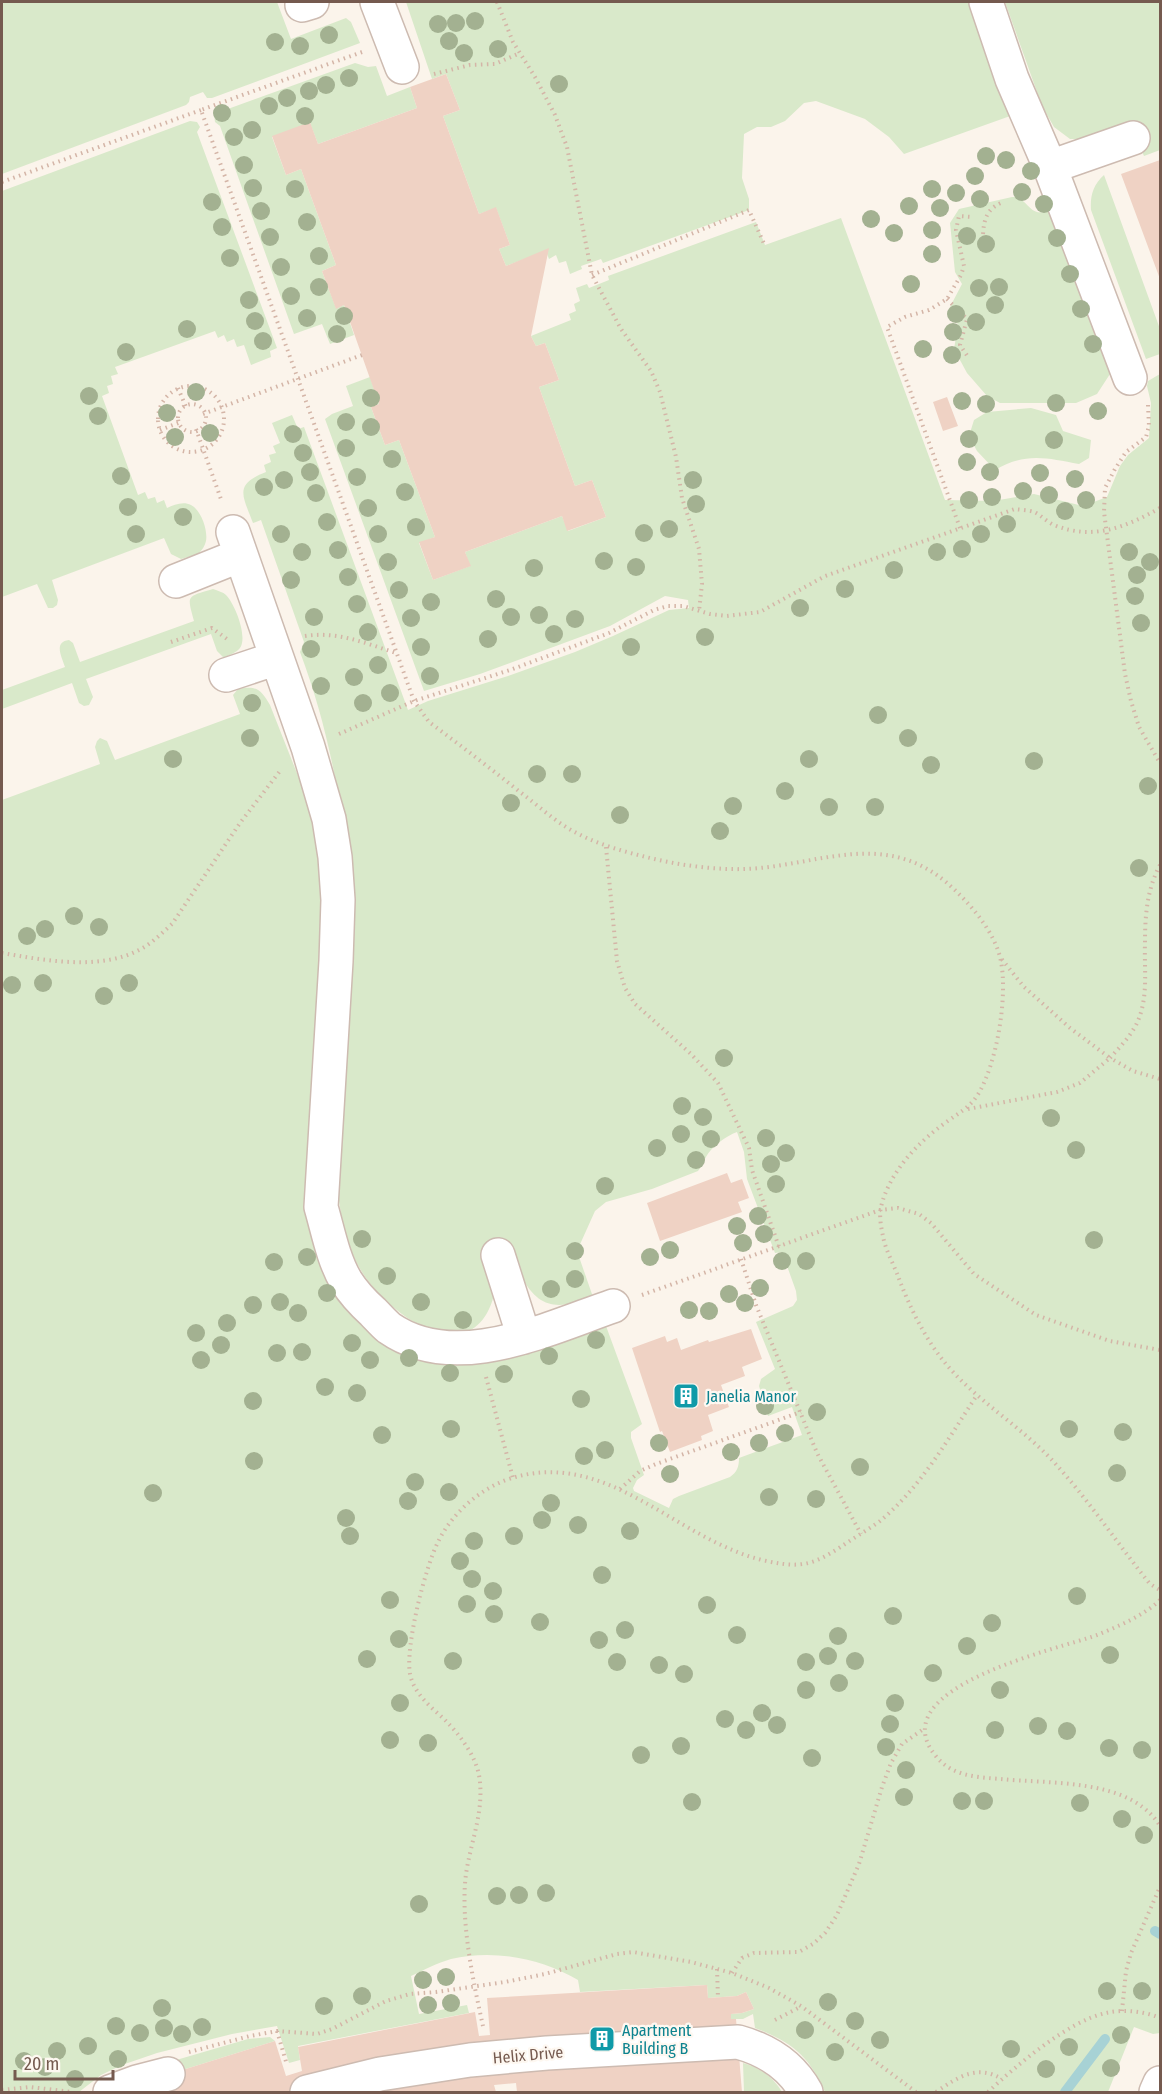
<svg xmlns="http://www.w3.org/2000/svg" width="1162" height="2094" viewBox="0 0 1162 2094" font-family="'Fira Sans Condensed',sans-serif">
<style>
.green{fill:#d9e9ca}
.lines{fill:none;stroke-linecap:round;stroke-linejoin:round}
.stream{stroke:#a7d2d5;stroke-width:10}
.building{fill:#efd2c4}
.minor-casing{stroke:#cdbbb1;stroke-width:36}
.path{stroke:#d4b5a7;stroke-width:4;stroke-dasharray:1.5 4.5;stroke-linecap:butt}
.minor{stroke:#fff;stroke-width:33}
.tree{fill:#a3b191}
.labels{text-anchor:middle;dominant-baseline:central;stroke-width:4.5;stroke-linejoin:round;paint-order:stroke}
.culture-label{font-size:16px;fill:#0d838f;stroke:#fef8f1;text-anchor:start}
.street-label{font-size:16px;fill:#755a4f;stroke:#fef8f1}
</style>
<rect width="100%" height="100%" fill="#fbf4eb"/>
<path class="green" d="M2 2H277L291 39 346 18 351 22 360 43 212 98H207L203 92 190 97 189 102 186 105 2 174Z
M406 2H971L1013 115 904 154 889 137 865 119 816 101 804 103 785 121 771 127H757L744 134 742 178 749 199V210L603 263 601 259 581 266 582 269 570 274 566 261 559 263 556 255 549 259 546 251 506 266 499 249 510 245 496 208 479 214 443 116 460 110 446 74 432 79Z
M1005 2H1160V150L1144 156 1129 123 1083 139H1070L1054 127 1042 106Z
M355 63 368 67 376 66 387 96 410 87 417 108 318 144 310 123 272 137 286 175 301 169 336 265 322 271 336 308 344 305 354 335 330 344 322 324 294 334 220 126 215 122 214 114Z
M190 121 197 122 200 127 197 132 277 348 270 351 271 357 251 365 244 345 237 347 234 339 227 342 224 335 218 338 215 331 115 367 118 374 111 376 113 384 107 386 109 393 102 396 138 495 145 492 148 499 155 497 157 503 164 500 167 508C174 505 183 501 191 505 201 510 208 530 206 541 205 546 202 550 198 554L181 559 171 554 164 538 52 580 58 600 57 605 53 608H48L37 584 2 597V191Z
M1104 175 1160 329V354L1146 359 1091 210C1090 196 1093 185 1104 175Z
M1012 197H1018C1033 208 1031 216 1052 211L1110 374 1097 394 1076 403H1000L987 396 967 373 954 349 958 325 950 307 962 284 955 272 950 223 959 209Z
M841 218 945 500 993 501 1034 494 1083 506 1107 497 1120 466 1128 455 1149 438 1151 403 1147 386 1148 381 1160 374V2033L1153 2034 1134 2027 1108 2092H825C809 2056 792 2042 755 2028L753 2014 743 2019H731V2014L742 2013 754 2009 746 1992 737 1996 708 1998 707 1985 580 1992 578 1980C540 1958 494 1949 451 1959 437 1963 424 1970 411 1976L419 2014 467 2005 469 2013 298 2046 300 2060 289 2063 277 2026 232 2034 157 2053 122 2065 101 2075 79 2092H2V800L100 764 95 747 97 741 100 738 107 741 115 760 240 714 233 695 238 689C257 685 261 690 270 705L317 824 323 878 319 1250 456 1364 498 1361 606 1326 642 1424 631 1432V1438L644 1475 637 1480 633 1488 634 1491 669 1508 673 1499 679 1496 730 1477C737 1472 739 1467 739 1458L802 1435 792 1407 768 1416 759 1386 761 1379 775 1369 756 1322 793 1306 797 1300 796 1291 782 1252 775 1253 747 1179 744 1152 737 1132C726 1136 711 1147 706 1157 703 1162 702 1166 698 1171L652 1189 606 1202 595 1211 577 1251 593 1297C559 1309 540 1311 521 1276L494 1295C473 1375 388 1315 362 1272 345 1244 340 1214 337 1183L342 815C332 757 321 708 300 652L304 642 261 520 253 523C243 496 233 485 266 472L264 465 271 462 269 455 276 453 273 446 280 443 272 423 292 415 298 429 304 427 408 710 428 701 508 676 575 652 613 636 669 610 689 608 688 600 665 596 610 626 480 674 424 691 325 419 332 414 353 406 346 386 370 377 379 404 371 407 385 445 399 440 435 537 419 543 433 580 470 566 465 552 562 516 568 531 606 517 592 480 575 486 539 387 559 380 545 343 536 346 531 336 571 320 569 314 576 311 574 304 580 301 576 288 587 284 589 288 609 280 608 276 756 222 765 245Z
M1031 408 1056 415 1063 431 1091 440 1089 458 1079 464C1047 458 1025 452 995 470L977 451 969 436 974 420 987 412Z
M213 589C218 591 223 592 226 595 235 604 248 637 240 648 236 653 229 655 224 658L217 651 211 634 86 679 93 697 89 705 84 706 79 703 72 683 2 709V690L65 667C62 657 53 642 69 640L73 643 80 662 194 621C187 595 186 597 213 589Z
M270 2037 275 2041 173 2073 177 2087 163 2092H131L166 2063 248 2039Z
M743 2063C759 2067 774 2078 782 2092H744Z"/>
<g class="lines">
<path class="stream" d="M1155 1931 1160 1934
M1065 2092 1105 2039"/>
</g>
<path class="building" d="M446 74 460 110 443 116 479 214 496 207 510 245 499 249 506 266 549 248 531 336 536 346 545 343 559 380 539 387 575 486 592 480 606 517 567 531 562 516 465 552 471 566 433 580 419 542 435 537 399 440 385 445 371 407 379 404 344 305 336 309 322 271 336 265 301 169 286 175 272 136 310 122 318 144 417 108 410 87Z
M1160 160V279L1121 174Z
M947 397 958 426 943 431 933 402Z
M727 1173 731 1183 742 1179 749 1198 738 1202 742 1212 660 1241 647 1203Z
M751 1329 762 1359 742 1367 745 1376 721 1385 729 1407 708 1415 713 1431 701 1436 702 1440 670 1452 662 1431 660 1432 632 1348 665 1336 667 1342 677 1338 681 1350 708 1340 709 1342Z
M707 1985 708 1998 737 1996 746 1992 754 2009 742 2013 731 2014V2019H736L742 2092H517L516 2083 494 2085 496 2092H164L177 2087 173 2073 275 2041 286 2076 302 2071 298 2047 475 2012 479 2036 490 2035 487 1998Z"/>
<g class="lines">
<g class="minor-casing">
<path id="minor" d="M377 2 402 67
M986 2 1012 79 1050 167 1130 378
M302 5 312 2
M1050 167 1133 138
M233 532 308 747 329 819 335 857 338 900 336 961 321 1207C328 1231 333 1259 346 1281 353 1292 363 1303 373 1312 378 1317 383 1323 389 1328 455 1374 546 1329 613 1306
M176 581 241 555
M226 675 277 658
M498 1255 524 1337
M110 2092 137 2082 168 2074
M307 2092 380 2074 470 2060 547 2053 738 2042C767 2050 791 2065 806 2092
M1156 2092 1160 2083"/>
</g>
<path class="path" d="M497 2 513 42 535 77 555 115 567 147 592 275 621 329 651 371 660 392 676 457 682 498 699 549 702 584 699 611
M362 52 201 110 414 701 429 722C460 745 490 768 520 792 535 803 550 817 566 827 590 842 618 850 646 857 678 865 713 870 746 869 817 866 882 829 946 882 967 900 993 929 1000 957 1009 993 997 1065 977 1096 968 1109 957 1114 945 1123 917 1143 889 1173 881 1207 879 1216 881 1227 883 1236 885 1249 893 1263 898 1276 909 1306 925 1339 946 1364 977 1401 1019 1425 1052 1460 1088 1499 1117 1543 1150 1584L1160 1590
M434 74 470 65 495 64 520 53
M2 182 201 110
M983 234C984 219 987 209 1001 203
M592 275 749 210 765 246
M947 299 967 319 960 345 968 357
M158 419a33 33 0 1 1 66 0a33 33 0 1 1-66 0Z
M178 388 186 407
M178 418a14 14 0 1 1 28 0a14 14 0 1 1-28 0Z
M1148 405 1149 426 1146 437 1126 452 1115 469 1105 488 1104 512 1125 674 1131 701 1139 727 1160 763
M203 414 362 355
M196 429 222 502
M160 430 181 422
M960 528 887 327 905 317 929 310 947 299 961 275 964 266 956 230 959 216 973 217
M305 636C337 631 365 643 396 653
M171 642 212 628 227 639
M339 734 414 701 510 670 609 633 654 610 668 606H683L710 614 727 616 760 612 825 576 1015 509C1021 510 1029 510 1034 512 1041 515 1047 522 1054 525 1093 541 1126 527 1160 508
M606 847 617 961 625 988 635 1004 691 1054 718 1083 749 1148 752 1170 779 1247
M1160 865C1147 889 1145 916 1145 942 1144 971 1149 999 1136 1025 1129 1038 1119 1048 1110 1058L1133 1071 1160 1079
M2 953C43 960 99 971 139 950 151 944 161 934 172 924L240 823 280 771
M968 1109 1057 1092 1080 1083 1110 1058 1070 1028 1024 987 1000 957
M741 1259 756 1305 817 1453 861 1534
M642 1295 880 1210 898 1208 919 1214 931 1223 974 1274 1036 1315 1110 1341 1160 1350
M486 1377 513 1478
M620 1489 640 1471 656 1464 801 1412
M1160 1600C1143 1616 1119 1626 1097 1635 1059 1649 881 1687 935 1755 951 1776 975 1777 1000 1779 1050 1784 1131 1778 1160 1826
M717 1969 718 1998
M732 1973 742 1958 754 1953 799 1952 813 1944 825 1933 837 1915 859 1864 882 1787 891 1763 902 1744 925 1728
M1122 2011 1126 1971 1131 1953 1160 1887
M775 2020 800 2007
M483 2026C473 1981 460 1919 466 1874 471 1840 485 1810 479 1775 475 1755 460 1735 445 1720 431 1707 414 1694 410 1674 405 1647 425 1568 438 1542 451 1515 477 1491 506 1480 605 1445 673 1538 762 1560 776 1563 789 1566 803 1564 818 1562 833 1552 845 1544 857 1536 869 1529 880 1521 921 1487 948 1439 977 1395
M277 2031 287 2065
M189 2052 250 2036 277 2031 317 2034 332 2029 386 2001 410 1994 436 1992 505 1982 545 1974 617 1954 633 1952 691 1962 732 1973 769 1988 801 2006 916 2092
M2 2090 30 2087 72 2092
M936 2092C958 2077 977 2064 1002 2079
M988 2092C1016 2066 1068 2021 1106 2013 1123 2009 1144 2011 1160 2018"/>
<use href="#minor" class="minor"/>
</g>
<g class="tree">
<circle cx="475" cy="21" r="9"/>
<circle cx="456" cy="23" r="9"/>
<circle cx="438" cy="24" r="9"/>
<circle cx="329" cy="35" r="9"/>
<circle cx="449" cy="41" r="9"/>
<circle cx="275" cy="42" r="9"/>
<circle cx="300" cy="46" r="9"/>
<circle cx="498" cy="49" r="9"/>
<circle cx="464" cy="53" r="9"/>
<circle cx="349" cy="78" r="9"/>
<circle cx="559" cy="84" r="9"/>
<circle cx="326" cy="85" r="9"/>
<circle cx="309" cy="91" r="9"/>
<circle cx="287" cy="98" r="9"/>
<circle cx="269" cy="106" r="9"/>
<circle cx="222" cy="113" r="9"/>
<circle cx="305" cy="116" r="9"/>
<circle cx="252" cy="130" r="9"/>
<circle cx="234" cy="137" r="9"/>
<circle cx="986" cy="156" r="9"/>
<circle cx="1006" cy="160" r="9"/>
<circle cx="244" cy="165" r="9"/>
<circle cx="1031" cy="171" r="9"/>
<circle cx="975" cy="176" r="9"/>
<circle cx="253" cy="188" r="9"/>
<circle cx="295" cy="189" r="9"/>
<circle cx="932" cy="189" r="9"/>
<circle cx="1022" cy="192" r="9"/>
<circle cx="956" cy="193" r="9"/>
<circle cx="980" cy="199" r="9"/>
<circle cx="212" cy="202" r="9"/>
<circle cx="1044" cy="204" r="9"/>
<circle cx="909" cy="206" r="9"/>
<circle cx="940" cy="208" r="9"/>
<circle cx="261" cy="211" r="9"/>
<circle cx="871" cy="219" r="9"/>
<circle cx="307" cy="222" r="9"/>
<circle cx="222" cy="227" r="9"/>
<circle cx="932" cy="230" r="9"/>
<circle cx="894" cy="233" r="9"/>
<circle cx="967" cy="236" r="9"/>
<circle cx="270" cy="237" r="9"/>
<circle cx="1057" cy="238" r="9"/>
<circle cx="986" cy="244" r="9"/>
<circle cx="932" cy="254" r="9"/>
<circle cx="319" cy="256" r="9"/>
<circle cx="230" cy="258" r="9"/>
<circle cx="281" cy="267" r="9"/>
<circle cx="1070" cy="274" r="9"/>
<circle cx="911" cy="284" r="9"/>
<circle cx="319" cy="287" r="9"/>
<circle cx="999" cy="287" r="9"/>
<circle cx="979" cy="288" r="9"/>
<circle cx="291" cy="296" r="9"/>
<circle cx="249" cy="300" r="9"/>
<circle cx="995" cy="305" r="9"/>
<circle cx="1081" cy="309" r="9"/>
<circle cx="956" cy="314" r="9"/>
<circle cx="344" cy="316" r="9"/>
<circle cx="307" cy="318" r="9"/>
<circle cx="255" cy="321" r="9"/>
<circle cx="976" cy="322" r="9"/>
<circle cx="187" cy="329" r="9"/>
<circle cx="953" cy="332" r="9"/>
<circle cx="337" cy="334" r="9"/>
<circle cx="263" cy="341" r="9"/>
<circle cx="1093" cy="344" r="9"/>
<circle cx="923" cy="349" r="9"/>
<circle cx="126" cy="352" r="9"/>
<circle cx="952" cy="355" r="9"/>
<circle cx="196" cy="392" r="9"/>
<circle cx="89" cy="396" r="9"/>
<circle cx="371" cy="398" r="9"/>
<circle cx="962" cy="401" r="9"/>
<circle cx="1056" cy="403" r="9"/>
<circle cx="986" cy="404" r="9"/>
<circle cx="1098" cy="411" r="9"/>
<circle cx="167" cy="413" r="9"/>
<circle cx="98" cy="416" r="9"/>
<circle cx="346" cy="422" r="9"/>
<circle cx="371" cy="427" r="9"/>
<circle cx="210" cy="433" r="9"/>
<circle cx="293" cy="434" r="9"/>
<circle cx="175" cy="437" r="9"/>
<circle cx="969" cy="439" r="9"/>
<circle cx="1054" cy="440" r="9"/>
<circle cx="346" cy="448" r="9"/>
<circle cx="303" cy="453" r="9"/>
<circle cx="392" cy="459" r="9"/>
<circle cx="967" cy="462" r="9"/>
<circle cx="310" cy="472" r="9"/>
<circle cx="990" cy="472" r="9"/>
<circle cx="1040" cy="473" r="9"/>
<circle cx="121" cy="476" r="9"/>
<circle cx="357" cy="477" r="9"/>
<circle cx="1075" cy="479" r="9"/>
<circle cx="284" cy="480" r="9"/>
<circle cx="693" cy="480" r="9"/>
<circle cx="264" cy="487" r="9"/>
<circle cx="1023" cy="491" r="9"/>
<circle cx="405" cy="492" r="9"/>
<circle cx="316" cy="493" r="9"/>
<circle cx="1049" cy="495" r="9"/>
<circle cx="992" cy="497" r="9"/>
<circle cx="969" cy="500" r="9"/>
<circle cx="1086" cy="500" r="9"/>
<circle cx="696" cy="504" r="9"/>
<circle cx="128" cy="507" r="9"/>
<circle cx="368" cy="508" r="9"/>
<circle cx="1065" cy="511" r="9"/>
<circle cx="183" cy="517" r="9"/>
<circle cx="327" cy="522" r="9"/>
<circle cx="1007" cy="524" r="9"/>
<circle cx="416" cy="527" r="9"/>
<circle cx="669" cy="529" r="9"/>
<circle cx="644" cy="533" r="9"/>
<circle cx="136" cy="534" r="9"/>
<circle cx="281" cy="534" r="9"/>
<circle cx="378" cy="534" r="9"/>
<circle cx="981" cy="534" r="9"/>
<circle cx="962" cy="549" r="9"/>
<circle cx="338" cy="550" r="9"/>
<circle cx="302" cy="552" r="9"/>
<circle cx="937" cy="552" r="9"/>
<circle cx="1129" cy="552" r="9"/>
<circle cx="604" cy="561" r="9"/>
<circle cx="388" cy="562" r="9"/>
<circle cx="1150" cy="562" r="9"/>
<circle cx="636" cy="567" r="9"/>
<circle cx="534" cy="568" r="9"/>
<circle cx="894" cy="570" r="9"/>
<circle cx="1137" cy="575" r="9"/>
<circle cx="348" cy="577" r="9"/>
<circle cx="291" cy="580" r="9"/>
<circle cx="845" cy="589" r="9"/>
<circle cx="399" cy="590" r="9"/>
<circle cx="1135" cy="596" r="9"/>
<circle cx="496" cy="599" r="9"/>
<circle cx="431" cy="602" r="9"/>
<circle cx="357" cy="604" r="9"/>
<circle cx="800" cy="608" r="9"/>
<circle cx="539" cy="615" r="9"/>
<circle cx="314" cy="617" r="9"/>
<circle cx="511" cy="617" r="9"/>
<circle cx="411" cy="618" r="9"/>
<circle cx="575" cy="619" r="9"/>
<circle cx="1141" cy="623" r="9"/>
<circle cx="368" cy="632" r="9"/>
<circle cx="554" cy="634" r="9"/>
<circle cx="705" cy="637" r="9"/>
<circle cx="488" cy="639" r="9"/>
<circle cx="421" cy="647" r="9"/>
<circle cx="631" cy="647" r="9"/>
<circle cx="311" cy="649" r="9"/>
<circle cx="378" cy="665" r="9"/>
<circle cx="430" cy="676" r="9"/>
<circle cx="354" cy="677" r="9"/>
<circle cx="321" cy="686" r="9"/>
<circle cx="390" cy="693" r="9"/>
<circle cx="252" cy="703" r="9"/>
<circle cx="363" cy="703" r="9"/>
<circle cx="878" cy="715" r="9"/>
<circle cx="250" cy="738" r="9"/>
<circle cx="908" cy="738" r="9"/>
<circle cx="173" cy="759" r="9"/>
<circle cx="809" cy="759" r="9"/>
<circle cx="1034" cy="761" r="9"/>
<circle cx="931" cy="765" r="9"/>
<circle cx="537" cy="774" r="9"/>
<circle cx="572" cy="774" r="9"/>
<circle cx="1148" cy="786" r="9"/>
<circle cx="785" cy="791" r="9"/>
<circle cx="511" cy="803" r="9"/>
<circle cx="733" cy="806" r="9"/>
<circle cx="829" cy="807" r="9"/>
<circle cx="875" cy="807" r="9"/>
<circle cx="620" cy="815" r="9"/>
<circle cx="720" cy="831" r="9"/>
<circle cx="1139" cy="868" r="9"/>
<circle cx="74" cy="916" r="9"/>
<circle cx="99" cy="927" r="9"/>
<circle cx="45" cy="929" r="9"/>
<circle cx="27" cy="936" r="9"/>
<circle cx="43" cy="983" r="9"/>
<circle cx="129" cy="983" r="9"/>
<circle cx="12" cy="985" r="9"/>
<circle cx="104" cy="996" r="9"/>
<circle cx="724" cy="1058" r="9"/>
<circle cx="682" cy="1106" r="9"/>
<circle cx="703" cy="1117" r="9"/>
<circle cx="1051" cy="1118" r="9"/>
<circle cx="681" cy="1134" r="9"/>
<circle cx="766" cy="1138" r="9"/>
<circle cx="711" cy="1139" r="9"/>
<circle cx="657" cy="1148" r="9"/>
<circle cx="1076" cy="1150" r="9"/>
<circle cx="786" cy="1153" r="9"/>
<circle cx="696" cy="1160" r="9"/>
<circle cx="771" cy="1164" r="9"/>
<circle cx="776" cy="1184" r="9"/>
<circle cx="605" cy="1186" r="9"/>
<circle cx="758" cy="1216" r="9"/>
<circle cx="737" cy="1226" r="9"/>
<circle cx="764" cy="1234" r="9"/>
<circle cx="362" cy="1239" r="9"/>
<circle cx="1094" cy="1240" r="9"/>
<circle cx="743" cy="1243" r="9"/>
<circle cx="670" cy="1250" r="9"/>
<circle cx="575" cy="1251" r="9"/>
<circle cx="307" cy="1257" r="9"/>
<circle cx="650" cy="1257" r="9"/>
<circle cx="782" cy="1261" r="9"/>
<circle cx="806" cy="1261" r="9"/>
<circle cx="274" cy="1262" r="9"/>
<circle cx="387" cy="1276" r="9"/>
<circle cx="575" cy="1279" r="9"/>
<circle cx="760" cy="1288" r="9"/>
<circle cx="551" cy="1289" r="9"/>
<circle cx="327" cy="1293" r="9"/>
<circle cx="729" cy="1294" r="9"/>
<circle cx="280" cy="1302" r="9"/>
<circle cx="421" cy="1302" r="9"/>
<circle cx="745" cy="1303" r="9"/>
<circle cx="253" cy="1305" r="9"/>
<circle cx="689" cy="1310" r="9"/>
<circle cx="709" cy="1311" r="9"/>
<circle cx="298" cy="1313" r="9"/>
<circle cx="463" cy="1320" r="9"/>
<circle cx="227" cy="1323" r="9"/>
<circle cx="196" cy="1333" r="9"/>
<circle cx="596" cy="1340" r="9"/>
<circle cx="352" cy="1343" r="9"/>
<circle cx="221" cy="1345" r="9"/>
<circle cx="302" cy="1352" r="9"/>
<circle cx="277" cy="1353" r="9"/>
<circle cx="549" cy="1356" r="9"/>
<circle cx="409" cy="1358" r="9"/>
<circle cx="201" cy="1360" r="9"/>
<circle cx="370" cy="1360" r="9"/>
<circle cx="450" cy="1373" r="9"/>
<circle cx="504" cy="1374" r="9"/>
<circle cx="325" cy="1387" r="9"/>
<circle cx="357" cy="1393" r="9"/>
<circle cx="581" cy="1399" r="9"/>
<circle cx="253" cy="1401" r="9"/>
<circle cx="765" cy="1406" r="9"/>
<circle cx="817" cy="1412" r="9"/>
<circle cx="451" cy="1429" r="9"/>
<circle cx="1069" cy="1429" r="9"/>
<circle cx="1123" cy="1432" r="9"/>
<circle cx="785" cy="1433" r="9"/>
<circle cx="382" cy="1435" r="9"/>
<circle cx="659" cy="1443" r="9"/>
<circle cx="759" cy="1443" r="9"/>
<circle cx="605" cy="1450" r="9"/>
<circle cx="731" cy="1452" r="9"/>
<circle cx="584" cy="1456" r="9"/>
<circle cx="254" cy="1461" r="9"/>
<circle cx="860" cy="1467" r="9"/>
<circle cx="1117" cy="1473" r="9"/>
<circle cx="670" cy="1474" r="9"/>
<circle cx="415" cy="1482" r="9"/>
<circle cx="449" cy="1492" r="9"/>
<circle cx="153" cy="1493" r="9"/>
<circle cx="769" cy="1497" r="9"/>
<circle cx="816" cy="1499" r="9"/>
<circle cx="408" cy="1501" r="9"/>
<circle cx="551" cy="1503" r="9"/>
<circle cx="346" cy="1518" r="9"/>
<circle cx="542" cy="1520" r="9"/>
<circle cx="578" cy="1525" r="9"/>
<circle cx="630" cy="1531" r="9"/>
<circle cx="350" cy="1536" r="9"/>
<circle cx="514" cy="1536" r="9"/>
<circle cx="474" cy="1541" r="9"/>
<circle cx="460" cy="1561" r="9"/>
<circle cx="602" cy="1575" r="9"/>
<circle cx="472" cy="1579" r="9"/>
<circle cx="493" cy="1591" r="9"/>
<circle cx="1077" cy="1596" r="9"/>
<circle cx="390" cy="1600" r="9"/>
<circle cx="467" cy="1604" r="9"/>
<circle cx="707" cy="1605" r="9"/>
<circle cx="494" cy="1614" r="9"/>
<circle cx="893" cy="1616" r="9"/>
<circle cx="540" cy="1622" r="9"/>
<circle cx="992" cy="1623" r="9"/>
<circle cx="625" cy="1630" r="9"/>
<circle cx="737" cy="1635" r="9"/>
<circle cx="838" cy="1636" r="9"/>
<circle cx="399" cy="1639" r="9"/>
<circle cx="599" cy="1640" r="9"/>
<circle cx="967" cy="1646" r="9"/>
<circle cx="1110" cy="1655" r="9"/>
<circle cx="828" cy="1656" r="9"/>
<circle cx="367" cy="1659" r="9"/>
<circle cx="453" cy="1661" r="9"/>
<circle cx="855" cy="1661" r="9"/>
<circle cx="617" cy="1662" r="9"/>
<circle cx="806" cy="1662" r="9"/>
<circle cx="659" cy="1665" r="9"/>
<circle cx="933" cy="1673" r="9"/>
<circle cx="684" cy="1674" r="9"/>
<circle cx="839" cy="1683" r="9"/>
<circle cx="806" cy="1690" r="9"/>
<circle cx="1000" cy="1690" r="9"/>
<circle cx="400" cy="1703" r="9"/>
<circle cx="895" cy="1703" r="9"/>
<circle cx="762" cy="1713" r="9"/>
<circle cx="725" cy="1719" r="9"/>
<circle cx="890" cy="1724" r="9"/>
<circle cx="777" cy="1725" r="9"/>
<circle cx="1038" cy="1726" r="9"/>
<circle cx="746" cy="1730" r="9"/>
<circle cx="995" cy="1730" r="9"/>
<circle cx="1067" cy="1731" r="9"/>
<circle cx="390" cy="1740" r="9"/>
<circle cx="428" cy="1743" r="9"/>
<circle cx="681" cy="1746" r="9"/>
<circle cx="886" cy="1747" r="9"/>
<circle cx="1109" cy="1748" r="9"/>
<circle cx="1142" cy="1750" r="9"/>
<circle cx="641" cy="1755" r="9"/>
<circle cx="812" cy="1758" r="9"/>
<circle cx="906" cy="1770" r="9"/>
<circle cx="904" cy="1797" r="9"/>
<circle cx="962" cy="1801" r="9"/>
<circle cx="984" cy="1801" r="9"/>
<circle cx="692" cy="1802" r="9"/>
<circle cx="1080" cy="1803" r="9"/>
<circle cx="1122" cy="1819" r="9"/>
<circle cx="1144" cy="1835" r="9"/>
<circle cx="546" cy="1893" r="9"/>
<circle cx="519" cy="1895" r="9"/>
<circle cx="497" cy="1896" r="9"/>
<circle cx="419" cy="1904" r="9"/>
<circle cx="446" cy="1977" r="9"/>
<circle cx="423" cy="1980" r="9"/>
<circle cx="1107" cy="1991" r="9"/>
<circle cx="1142" cy="1991" r="9"/>
<circle cx="362" cy="1996" r="9"/>
<circle cx="828" cy="2002" r="9"/>
<circle cx="451" cy="2003" r="9"/>
<circle cx="428" cy="2005" r="9"/>
<circle cx="324" cy="2006" r="9"/>
<circle cx="162" cy="2008" r="9"/>
<circle cx="855" cy="2021" r="9"/>
<circle cx="116" cy="2026" r="9"/>
<circle cx="202" cy="2027" r="9"/>
<circle cx="164" cy="2028" r="9"/>
<circle cx="805" cy="2030" r="9"/>
<circle cx="140" cy="2033" r="9"/>
<circle cx="182" cy="2034" r="9"/>
<circle cx="1121" cy="2035" r="9"/>
<circle cx="880" cy="2040" r="9"/>
<circle cx="88" cy="2046" r="9"/>
<circle cx="1069" cy="2047" r="9"/>
<circle cx="1011" cy="2049" r="9"/>
<circle cx="57" cy="2051" r="9"/>
<circle cx="835" cy="2052" r="9"/>
<circle cx="118" cy="2059" r="9"/>
<circle cx="24" cy="2061" r="9"/>
<circle cx="45" cy="2067" r="9"/>
<circle cx="1111" cy="2068" r="9"/>
<circle cx="1046" cy="2069" r="9"/>
<circle cx="75" cy="2079" r="9"/>
</g>
<defs>
<g id="building-square" transform="scale(1.35)"><rect x="-9" y="-9" width="18" height="18" rx="4" fill="#0f9aa8" stroke="#fef8f1"/><path d="M-4-6H4V6H1V3H-1V6H-4ZM-2.5-4.3h1.7v1.8h-1.7ZM.8-4.3h1.7v1.8H.8ZM-2.5-1h1.7V.8h-1.7ZM.8-1h1.7V.8H.8Z" fill="#fff"/></g>
</defs>
<g fill-rule="evenodd">
<use href="#building-square" x="686" y="1396"/>
<use href="#building-square" x="602" y="2039"/>
</g>
<g class="labels">
<g class="culture-label">
<text x="706" y="1396">Janelia Manor</text>
<text x="622" y="2030">Apartment<tspan x="622" dy="18">Building B</tspan></text>
</g>
<g class="street-label">
<text transform="translate(528 2055) rotate(-5)">Helix Drive</text>
</g>
</g>
<rect width="1162" height="2094" fill="none" stroke="#755a4f" stroke-width="6"/>
<path d="M15 2070v9h98v-9" fill="none" stroke="#755a4f" stroke-width="3"/>
<text x="24" y="2070" font-size="18" fill="#755a4f" stroke="#fef8f1" stroke-width="4.5" paint-order="stroke">20 m</text>
</svg>
